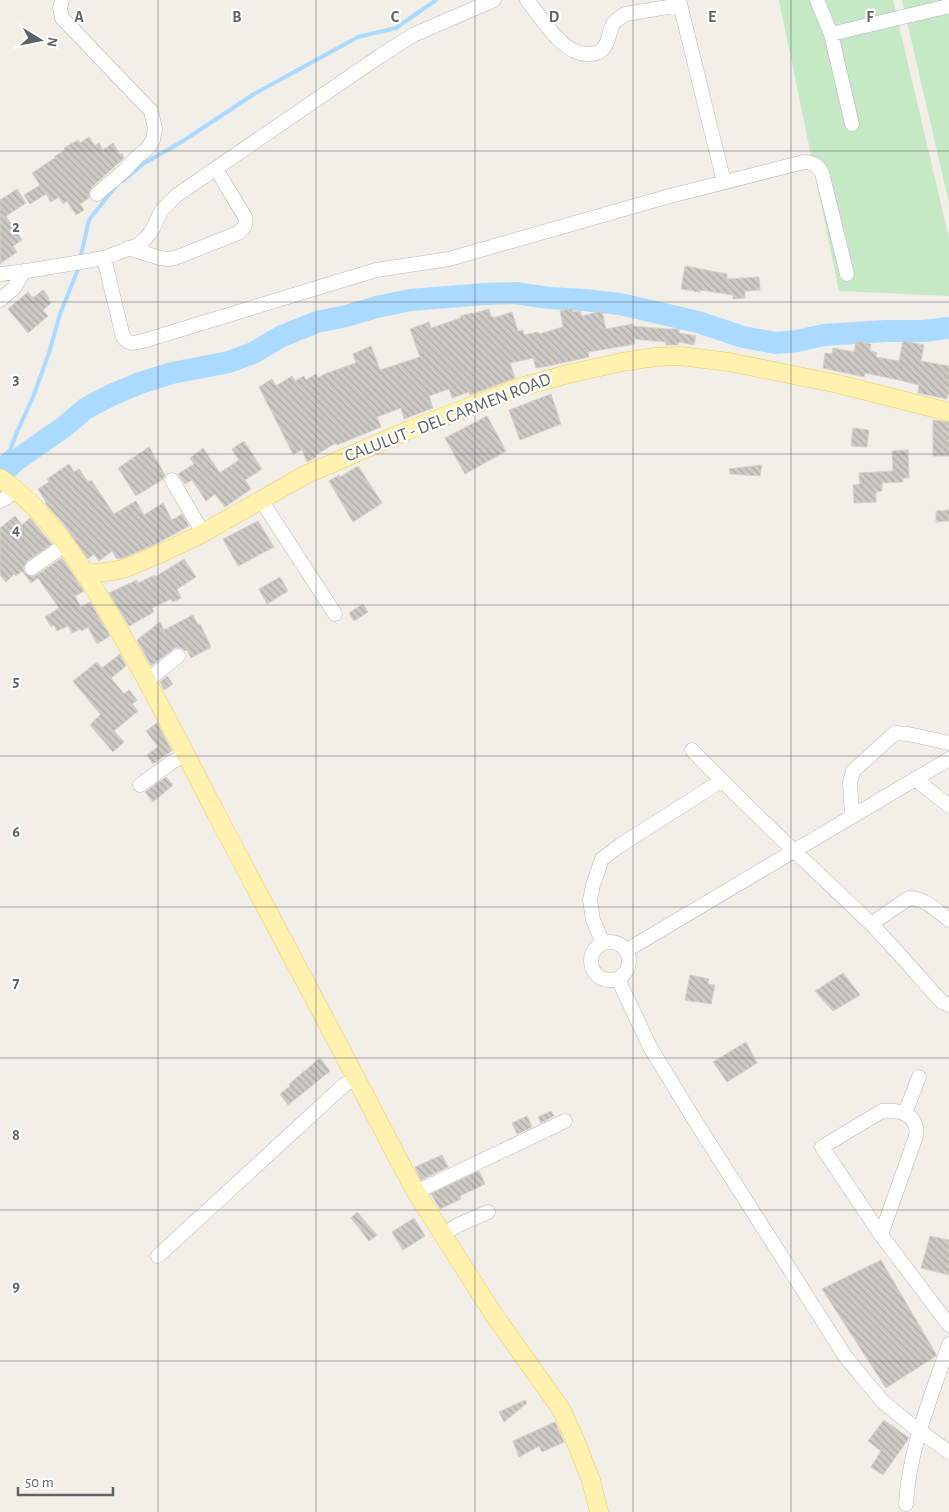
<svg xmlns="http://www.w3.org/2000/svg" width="949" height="1512" viewBox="0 0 949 1512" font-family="'Alegreya Sans',sans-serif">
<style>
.grass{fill:#c5e8c5}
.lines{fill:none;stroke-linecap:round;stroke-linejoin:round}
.stream{stroke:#aadaff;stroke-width:4}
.river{stroke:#aadaff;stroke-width:22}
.building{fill:url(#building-back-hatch);stroke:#d6d1c6}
.minor-casing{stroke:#b5b8bc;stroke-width:15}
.major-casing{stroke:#f2c960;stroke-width:19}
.minor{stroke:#fff;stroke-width:14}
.major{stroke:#fff2af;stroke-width:18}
.grid{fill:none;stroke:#5f6368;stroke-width:1;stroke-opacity:0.55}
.labels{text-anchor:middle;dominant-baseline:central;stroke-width:4.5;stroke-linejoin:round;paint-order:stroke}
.street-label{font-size:18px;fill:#5f6368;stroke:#fff}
.grid-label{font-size:16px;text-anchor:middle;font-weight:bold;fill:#5f6368;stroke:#fff;stroke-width:4.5;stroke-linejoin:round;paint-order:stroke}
</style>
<defs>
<pattern id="building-back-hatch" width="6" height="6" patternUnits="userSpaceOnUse" patternTransform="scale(1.25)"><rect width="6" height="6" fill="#cccac5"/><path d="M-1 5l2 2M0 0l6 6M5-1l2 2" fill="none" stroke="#a9a8a4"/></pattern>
</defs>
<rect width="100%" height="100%" fill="#f1efe8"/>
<path class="grass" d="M779 0H893L949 238V296L839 291Z
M902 0H949V203Z"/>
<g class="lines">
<path class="stream" d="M123 181 143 164 183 141 254 94 358 37 396 28 436 0
M80 260 89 220 115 187
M0 463 2 457 10 450 17 432 33 397 49 353 60 314 79 267"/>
<path class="river" d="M0 476 15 461 64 427 85 409 109 396 140 383 172 373 229 362 253 353 282 336 317 322 346 316 377 307 410 300 484 294 515 293 549 298 584 300 620 304 698 322 743 337 776 343 797 341 824 335 886 331H923L949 328"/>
</g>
<path class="building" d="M89 137 95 146 99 143 103 150 113 143 120 155 122 153 124 158 91 188 89 192V198L80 204 84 210 76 215 67 201 63 204 59 197 51 202 46 194 30 204 24 195 40 185 32 173 55 158 54 157 65 150 64 148 78 140 80 143Z
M17 189 26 203 6 216 22 240 13 246 17 252 0 264V200Z
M685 266 727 274V279L759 277 760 290 745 291V298L733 299V295L700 290V292L681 289Z
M43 290 49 298 48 299 51 303 43 310 48 316 28 333 8 309 28 292 33 298Z
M572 308 573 312 580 311 582 316 602 311 606 329 632 324V326L667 329H679V333L696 336 694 345 679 342 678 345H666V342L634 339 635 344 588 352 589 357 548 366 536 368 533 358 510 363 515 378 470 395 469 392 452 398 449 389 429 396 433 408 404 419 401 408 377 417 381 427 337 445 336 443 315 455 316 457 307 462 302 450 293 454 259 387 272 379 276 386 292 376 295 381 304 376 306 380 316 374 318 378 328 372V373L356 363 353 354 371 346 380 370 420 357 410 329 429 322 431 328 461 318 460 316 472 313V314L489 309 491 317 493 316V318L512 312 518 331 523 330 524 335 538 332 539 334 563 327 560 311Z
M856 341 871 344 870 351 877 353 876 357 899 361 903 341 924 345 921 361 949 366V391L947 399 918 393 919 385 899 380 865 373 864 377 823 368 825 353 832 354 833 348 854 352Z
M551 394 561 424 520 440 509 410Z
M487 416 506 451 465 474 445 438Z
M933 420 949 422V456H933Z
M853 428 869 430 867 447 851 446Z
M244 441 262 469 245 480 251 489 225 507 215 494 206 501 192 480 185 484 178 474 194 464 190 458 203 448 220 473 239 460 232 449Z
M149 447 165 475 163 479 136 496 118 468Z
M908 450 909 478H903V482L882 483V491L876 492V502L854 503 853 485 860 484 859 473 893 471 892 451Z
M69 464 74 472 79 469 88 482 91 480 114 514 136 501 144 515 163 503 172 520 182 514 189 526 158 543 123 558 117 559 112 551 99 561 94 554 88 559 63 523 45 503 46 502 38 489 49 482 47 479Z
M762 465 760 476 730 474 729 469Z
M358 466 382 503 353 522 329 481 339 475 340 477Z
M949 510V521L936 522V511Z
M15 516 22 525 30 518 52 544 27 561 23 568 25 573 32 577 37 575 62 558 84 591 75 596 81 607 90 602 110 636 97 644 88 627 82 631 80 629 72 633 68 626 57 631 54 625 51 627 45 617 59 608 38 578 31 583 22 571 16 576 14 574 6 582 0 575V528Z
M258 521 274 547 238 566 223 539Z
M184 559 196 577 177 589 181 598 173 602 171 599 152 608 154 612 129 626 109 593 137 580 138 583 155 575V577Z
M280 577 288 591 267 604 259 589Z
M363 604 368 612 354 621 349 613Z
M193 615 198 625 200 624 211 647 191 658 187 650 185 651 182 648 176 647 151 666 137 640 160 622 164 630Z
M120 654 126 666 111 678 124 694 129 690 137 700 132 704 138 711 114 731 124 742 113 752 90 725 100 715V714L73 681 97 662 102 668Z
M167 676 173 684 164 690 160 682Z
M157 723 172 751 153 764 147 755 158 747 146 731Z
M166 777 173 785 153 802 145 792Z
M843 973 860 995 833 1011 815 991Z
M690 975 709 979 708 984 715 985 711 1004 685 1000Z
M746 1042 757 1063 727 1082 713 1062Z
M320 1058 330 1071 288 1105 280 1094 290 1086 289 1084Z
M551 1111 554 1116 541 1123 538 1117Z
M527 1116 532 1127 517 1134 512 1123Z
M442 1155 448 1167 421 1180 415 1167Z
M479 1171 485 1184 460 1196 461 1199 440 1209 431 1194Z
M357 1212 377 1235 369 1241 351 1218Z
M414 1218 425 1236 403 1250 392 1232Z
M930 1236 949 1240V1275L921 1268Z
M881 1260 936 1354V1356L886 1388 822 1289Z
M525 1400 527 1403 504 1422 499 1412Z
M884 1420 909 1438 883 1475 871 1467 881 1451 868 1441Z
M555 1422 564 1442 542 1452 539 1446 519 1457 513 1441Z"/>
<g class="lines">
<g class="minor-casing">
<path id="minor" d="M62 0 60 8 62 18 151 111 155 128 153 140 147 149 138 156 124 171 97 194
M527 0C542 18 563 56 589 54 594 54 599 53 603 49 609 42 609 32 613 24 616 20 621 17 625 14L680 5
M679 0 724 182
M817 0 831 34
M852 124 831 34 949 6
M128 248 160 258 168 259 175 258 238 233C244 228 247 225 245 217L216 169
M104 258 138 245 144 240 151 232 162 210 177 195 380 56 413 35 494 0
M0 274 27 271 104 258 123 337C129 345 135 343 143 341L376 270 449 259 666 197 804 162C814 163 818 165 822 173L847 274
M0 300 14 288 24 271
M172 480 203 533
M261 500 335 614
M0 501 6 498 15 488
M32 568 66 544
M147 681 178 656
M692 750C749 810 810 865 870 923 895 948 918 976 942 1002L949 1005
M915 779 949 806
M140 785 172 762 186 755
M852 815 850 783 853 771 895 733 908 734 949 743
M871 924 909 898C925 898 937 911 949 920
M591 961a19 19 0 1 1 38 0a19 19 0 1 1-38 0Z
M603 943 593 920 590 900 593 885 602 859 619 846 721 781
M627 950 949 759
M618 979 650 1047 692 1116 845 1356 882 1401 910 1424 949 1452
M905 1113 919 1077
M416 1192 565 1121
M443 1235 458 1225 488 1212
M881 1235 915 1139C916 1136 917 1130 916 1127 912 1111 895 1110 882 1111L822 1147 881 1235 949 1325
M158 1256 344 1085 356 1078
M906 1504C909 1449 932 1395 949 1344"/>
</g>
<g class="major-casing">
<path id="major" d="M0 478C56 517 88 577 121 634 155 694 186 755 218 817 278 931 339 1044 398 1159L416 1192 492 1312 561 1409 575 1440 591 1480 599 1512
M86 574 113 571 126 568 164 552 203 533 305 475 409 430 521 387 568 374 622 362 655 357 680 356 729 362 838 384 949 412"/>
</g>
<use href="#minor" class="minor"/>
<use href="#major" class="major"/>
</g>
<path class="grid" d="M158 0V1512M316 0V1512M475 0V1512M633 0V1512M791 0V1512M0 151H949M0 302H949M0 454H949M0 605H949M0 756H949M0 907H949M0 1058H949M0 1210H949M0 1361H949"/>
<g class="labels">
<g class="street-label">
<text transform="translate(448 418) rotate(-21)">CALULUT - DEL CARMEN ROAD</text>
</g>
</g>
<g class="grid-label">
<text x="79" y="22">A</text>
<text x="237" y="22">B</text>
<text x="395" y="22">C</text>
<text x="554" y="22">D</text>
<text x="712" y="22">E</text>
<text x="870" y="22">F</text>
<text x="16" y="232">2</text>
<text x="16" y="384">3</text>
<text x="16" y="535">4</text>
<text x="16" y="686">5</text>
<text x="16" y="837">6</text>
<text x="16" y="988">7</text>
<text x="16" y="1140">8</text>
<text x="16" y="1291">9</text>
</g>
<g transform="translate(40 40) rotate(100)" stroke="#ffffff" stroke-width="4" paint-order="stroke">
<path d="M0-4L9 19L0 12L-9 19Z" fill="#5f6368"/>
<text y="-8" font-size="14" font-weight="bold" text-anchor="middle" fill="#5f6368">N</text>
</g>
<path d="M18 1487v8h95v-8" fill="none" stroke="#5f6368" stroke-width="2.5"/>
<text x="25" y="1487" font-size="15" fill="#5f6368" stroke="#ffffff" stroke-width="4" paint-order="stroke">50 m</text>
</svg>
